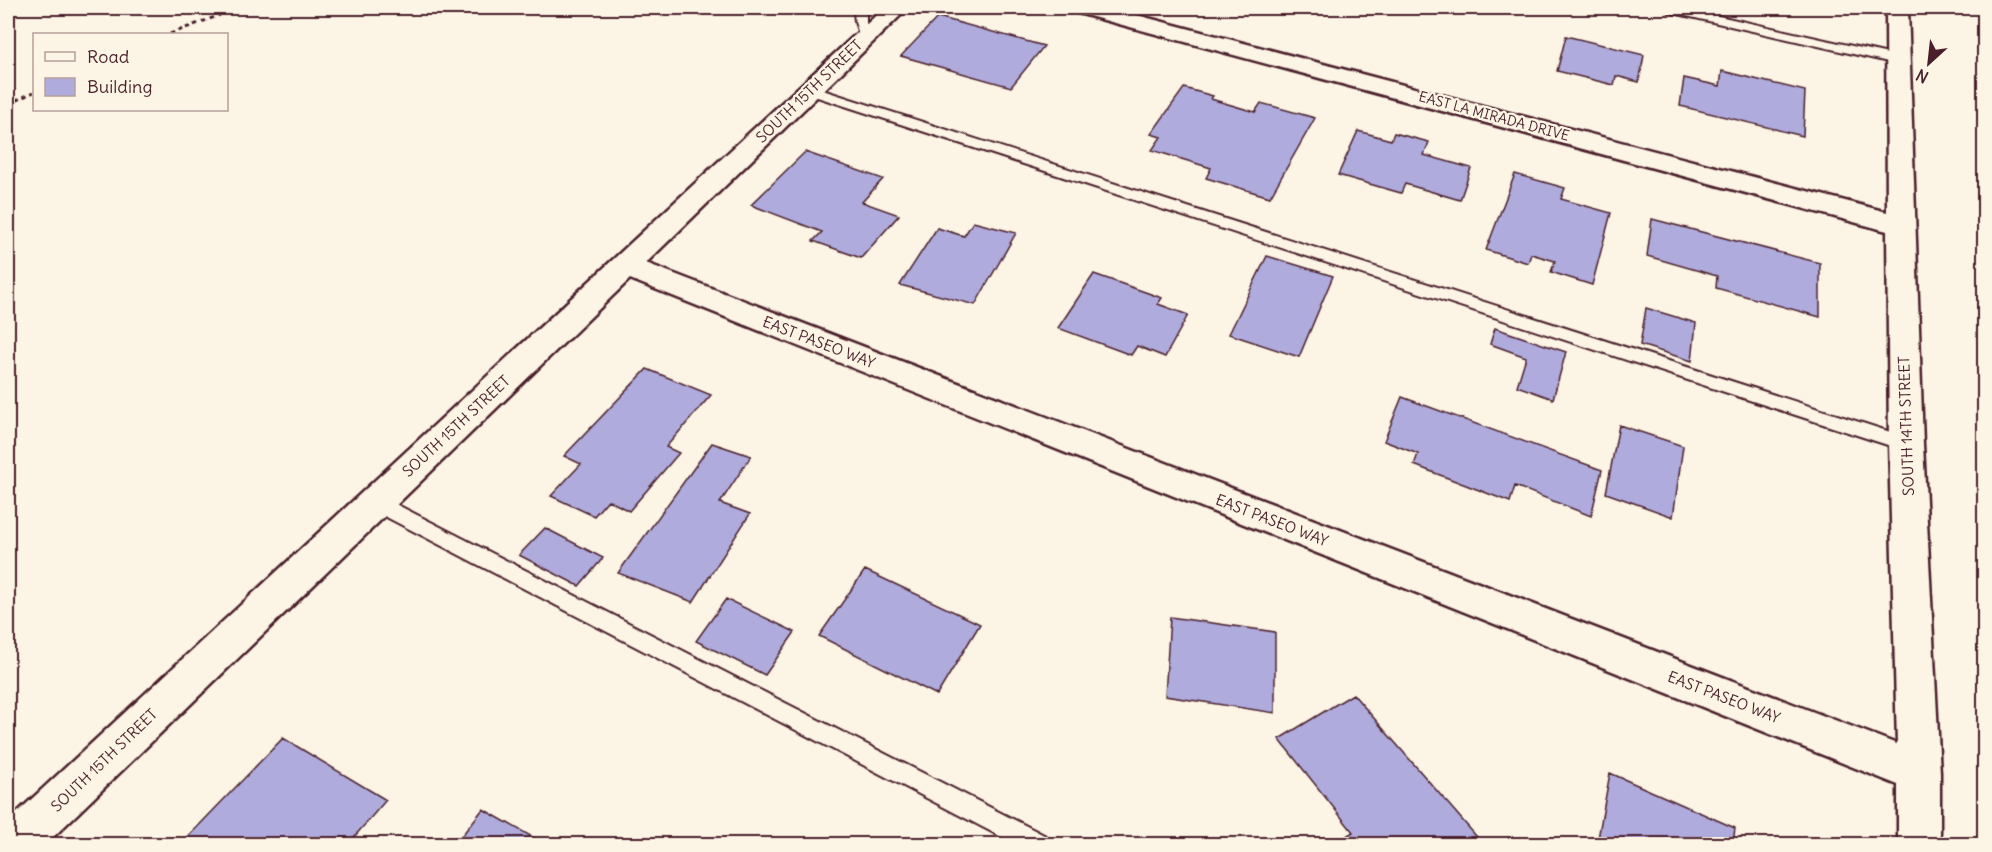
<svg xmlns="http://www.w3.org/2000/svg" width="1992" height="852" viewBox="0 0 1992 852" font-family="Delius,sans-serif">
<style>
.building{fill:#afabdc;stroke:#4a1f2b;stroke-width:1.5}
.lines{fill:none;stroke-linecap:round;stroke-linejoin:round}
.lane-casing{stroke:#4a1f2b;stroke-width:4}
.street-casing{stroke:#4a1f2b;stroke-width:5}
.path{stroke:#4a1f2b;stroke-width:3;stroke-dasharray:4.5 4;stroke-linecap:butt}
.lane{fill:#fcf5e5;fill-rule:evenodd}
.street{fill:#fcf5e5;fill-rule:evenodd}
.labels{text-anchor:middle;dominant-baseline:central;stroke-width:4.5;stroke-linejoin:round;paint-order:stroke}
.far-street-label{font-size:14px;fill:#4a1f2b;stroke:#fcf5e5}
.street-label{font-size:15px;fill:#4a1f2b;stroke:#fcf5e5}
</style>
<rect width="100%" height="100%" fill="#fcf5e5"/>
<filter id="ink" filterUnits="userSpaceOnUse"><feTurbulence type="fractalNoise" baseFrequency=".0167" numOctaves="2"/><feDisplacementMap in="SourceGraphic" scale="12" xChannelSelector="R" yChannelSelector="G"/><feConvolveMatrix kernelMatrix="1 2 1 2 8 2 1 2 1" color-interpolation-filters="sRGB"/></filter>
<g filter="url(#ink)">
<path class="building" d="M938 17 1044 46 1011 87 901 56Z
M1566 36 1644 55 1639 82 1616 76 1614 85 1557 71Z
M1722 71 1805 91 1803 136 1680 106 1684 78 1720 86Z
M1184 88 1213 96 1211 99 1255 112 1261 103 1315 118 1270 197 1206 178 1211 168 1152 150 1161 137 1151 134Z
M1358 131 1391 140 1394 133 1429 142 1424 155 1471 168 1460 200 1405 184 1401 193 1338 175Z
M805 152 883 179 862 202 899 215 861 258 813 241 822 232 751 205Z
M1515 174 1565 188 1561 199 1611 213 1592 285 1551 272 1555 261 1531 254 1528 263 1486 250Z
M1652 219 1820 263V317L1716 288 1717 276 1647 256Z
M973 222 1016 233 975 305 900 285 937 228 964 236Z
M1267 256 1333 276 1299 357 1229 334Z
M1094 274 1162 298 1158 304 1188 315 1165 357 1137 346 1131 355 1058 328Z
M1646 308 1696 323 1692 361 1640 345Z
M1495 328 1566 352 1553 399 1517 386 1526 357 1490 344Z
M647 369 711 395 666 447 679 453 629 511 608 500 594 516 551 496 581 464 564 456Z
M1402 397 1602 470 1591 516 1515 486 1510 502 1414 465 1418 454 1384 441Z
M1619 425 1683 446 1673 517 1606 493Z
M712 443 751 456 720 503 750 514 693 602 618 573Z
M545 528 603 558 579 586 519 555Z
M865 570 980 624 937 695 819 636Z
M726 599 795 632 765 675 696 641Z
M1170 617 1275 632V713L1165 696Z
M1353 694 1483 844H1333L1353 832 1279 739Z
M283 738 386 800 348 844H181Z
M1610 773 1735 828 1733 844H1597Z
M483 809 541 842 539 844H455Z"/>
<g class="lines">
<g class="lane-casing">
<path id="lane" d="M854 8H866V23L873 36 872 39H862C856 28 854 21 854 8Z
M1663 8H1683L1897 56 1904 60 1897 64 1669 12Z
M810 86 1906 437 1912 439 1915 444 1912 449 1906 451 805 93 803 90Z
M376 494 1046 836 1050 844H1015L369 508 366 502 369 496Z"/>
</g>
<g class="street-casing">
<path id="street" d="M884 8H908L646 263 1897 744 1889 444 1887 231 1078 13 1075 8H1110L1887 212 1886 8H1908L1923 444 1940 773V844H1898V785L630 279 46 844H8V821Z"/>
</g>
<path class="path" d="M170 34 220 15
M8 104 34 92"/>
<use href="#lane" class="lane"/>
<use href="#street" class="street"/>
</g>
</g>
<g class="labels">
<g class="far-street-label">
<text transform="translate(1494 116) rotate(15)">EAST LA MIRADA DRIVE</text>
</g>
<g class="street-label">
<text transform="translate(809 91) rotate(-44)">SOUTH 15TH STREET</text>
<text transform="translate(819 342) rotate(21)">EAST PASEO WAY</text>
<text transform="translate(456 426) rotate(-43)">SOUTH 15TH STREET</text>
<text transform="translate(1906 426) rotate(-92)">SOUTH 14TH STREET</text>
<text transform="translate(1272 520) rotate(21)">EAST PASEO WAY</text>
<text transform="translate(1724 697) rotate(21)">EAST PASEO WAY</text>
<text transform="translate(104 760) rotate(-44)">SOUTH 15TH STREET</text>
</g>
</g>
<rect width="1992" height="852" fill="none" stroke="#fcf5e5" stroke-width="30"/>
<rect x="15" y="15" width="1962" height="822" fill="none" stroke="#4a1f2b" stroke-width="2" filter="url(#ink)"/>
<rect x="33" y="33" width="195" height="78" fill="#fcf5e5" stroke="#b59f9b" stroke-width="1.5"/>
<rect x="45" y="52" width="30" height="9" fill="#fcf5e5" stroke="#b59f9b" stroke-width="1.5"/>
<text x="87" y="63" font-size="18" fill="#4a1f2b">Road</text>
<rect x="45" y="78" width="30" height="18" fill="#afabdc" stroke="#b59f9b" stroke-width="1.5"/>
<text x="87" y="93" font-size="18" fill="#4a1f2b">Building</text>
<g transform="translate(1929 63) rotate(207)" stroke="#fcf5e5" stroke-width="4.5" paint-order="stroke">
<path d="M0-4.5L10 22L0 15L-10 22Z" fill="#4a1f2b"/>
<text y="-9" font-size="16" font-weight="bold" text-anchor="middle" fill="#4a1f2b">N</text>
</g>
</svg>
